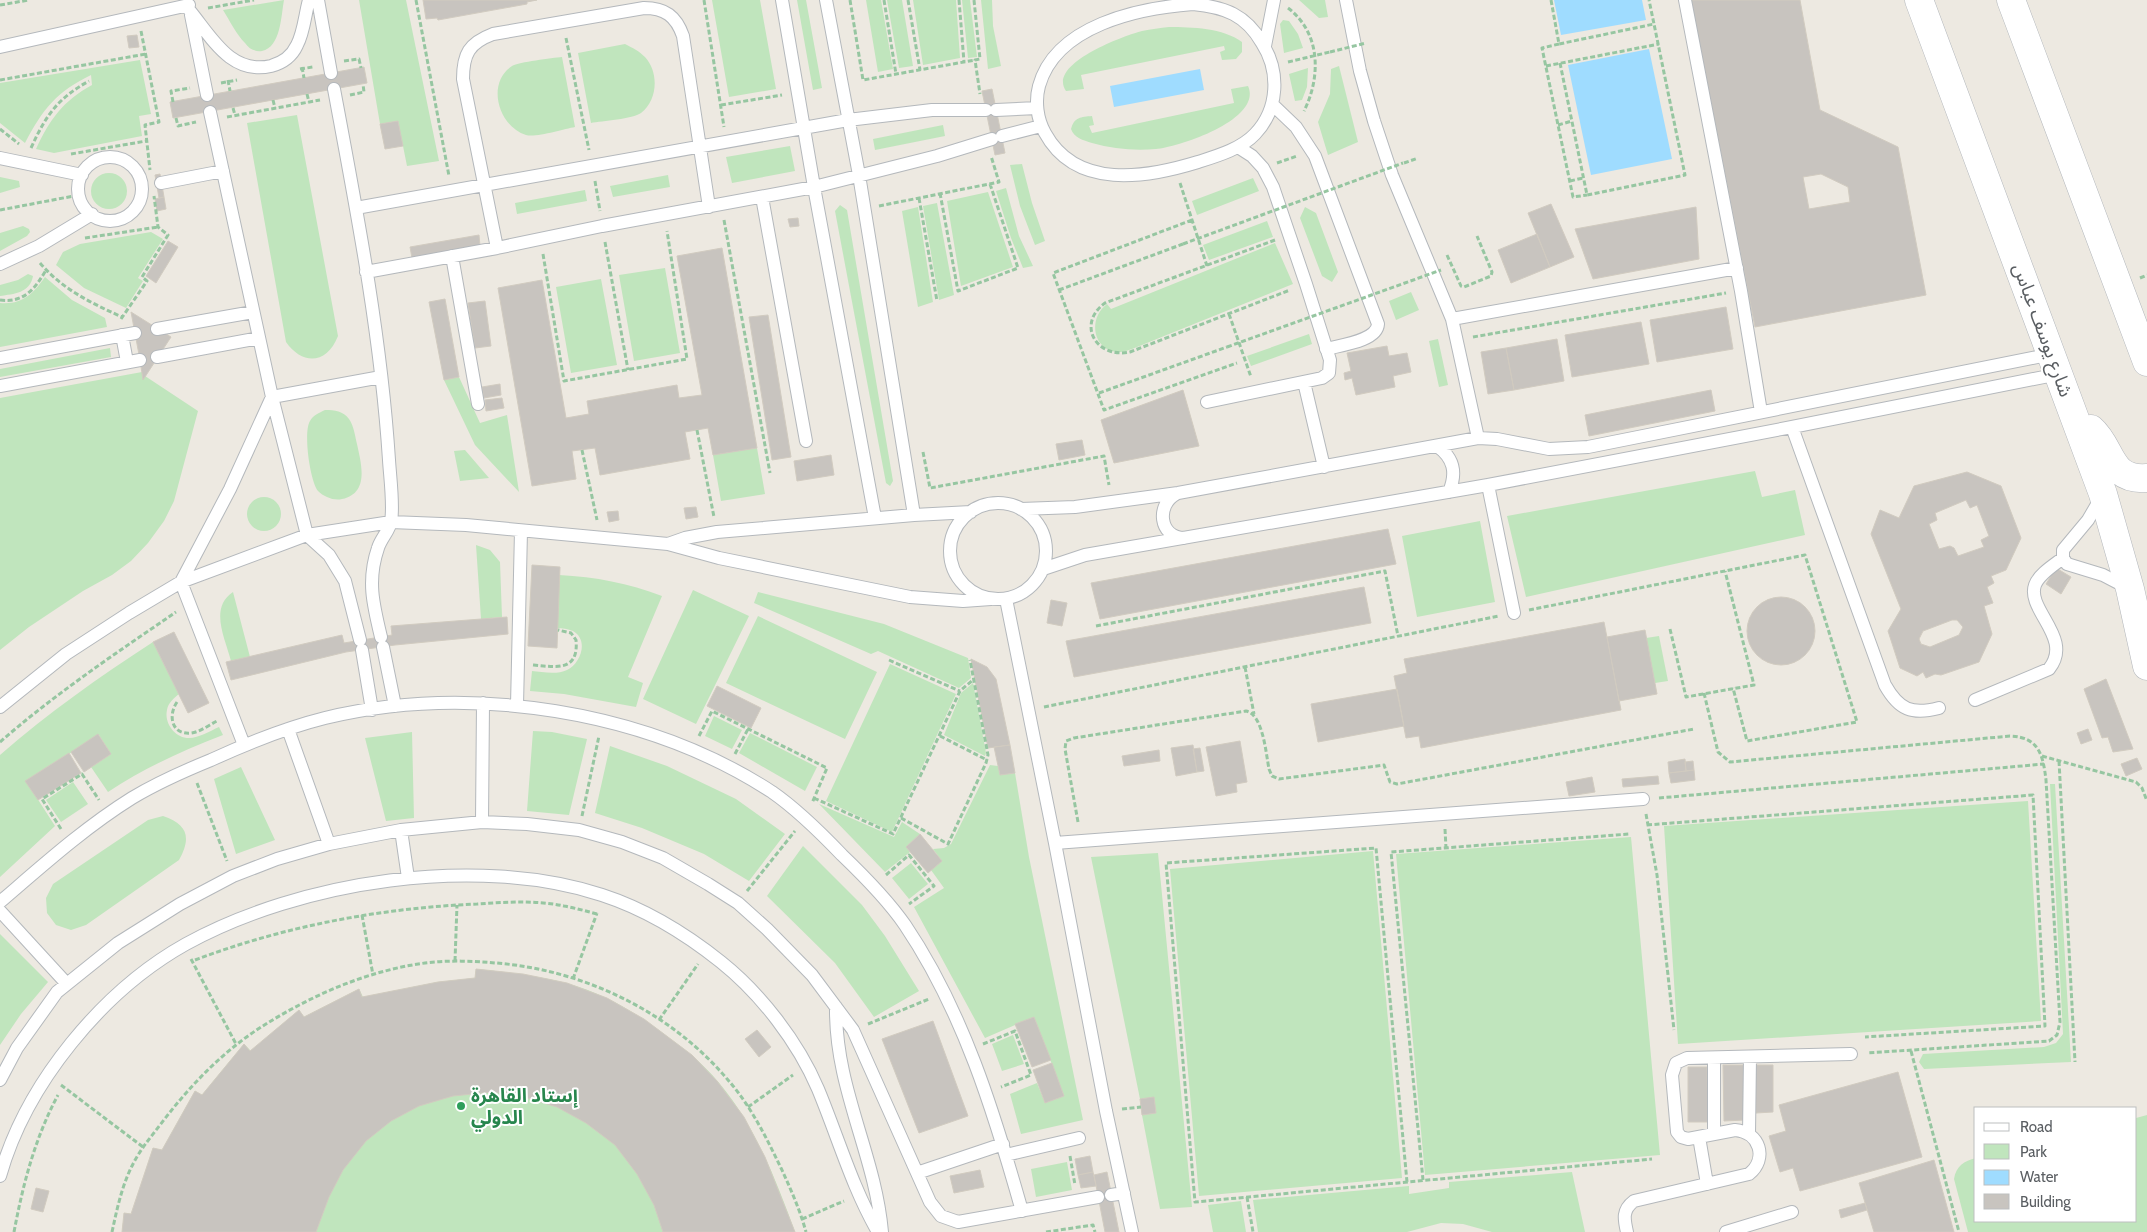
<svg xmlns="http://www.w3.org/2000/svg" width="2147" height="1232" viewBox="0 0 2147 1232" font-family="Cabin,'Noto Sans Arabic',sans-serif">
<style>
.green{fill:#c0e5bd}
.water{fill:#9fdcff}
.building{fill:#c8c4bf;stroke:#d1cbc0;fill-rule:evenodd}
.lines{fill:none;stroke-linecap:round;stroke-linejoin:round}
.service-casing{stroke:#b4b8bc;stroke-width:14}
.secondary-casing{stroke:#b3b7bc;stroke-width:29}
.path{stroke:#96c6a1;stroke-width:3;stroke-dasharray:5 2.5;stroke-linecap:butt}
.service{stroke:#fff;stroke-width:12}
.secondary{stroke:#fff;stroke-width:28}
.path-bridge{stroke:#96c6a1;stroke-width:3;stroke-dasharray:5 2.5;stroke-linecap:butt}
.leisure-dot{fill:#2e9e5b;stroke:#fff;stroke-width:2}
.labels{text-anchor:middle;dominant-baseline:central;stroke-width:4;stroke-linejoin:round;paint-order:stroke}
.street-label{font-size:19px;fill:#5a5e62;stroke:#fff}
.leisure-label{font-size:19px;font-weight:bold;fill:#27864d;stroke:#fff;text-anchor:start}
</style>
<rect width="100%" height="100%" fill="#ede9e1"/>
<path class="green" d="M284 0C281 16 281 47 262 51 255 52 249 49 245 43 236 34 230 21 223 10Z
M359 0H406L439 161 407 166 398 121 380 124Z
M712 0H760L776 89 729 97Z
M797 0H806L822 88 813 90Z
M866 0H881L893 69 878 72Z
M887 0H902L913 66 899 68Z
M913 0H956L960 58 923 65Z
M962 0H970L977 57 968 58Z
M981 0H992L993 26 1001 66 988 69Z
M1299 0H1325L1328 17 1319 18Z
M1283 20 1289 21 1298 34 1303 48 1284 53 1280 24Z
M1169 27C1192 27 1223 28 1242 42V52L1236 59 1222 60 1220 52 1225 50 1224 46 1081 75 1084 89 1066 91C1047 64 1123 36 1142 31 1151 29 1160 28 1169 27Z
M625 44C633 48 639 51 645 57 659 72 658 100 641 113 633 119 602 121 591 123L578 53Z
M562 57 575 127C564 129 535 138 526 135 498 126 486 83 512 66 519 62 552 58 562 57Z
M140 60 151 114 139 116 142 136 54 153 36 149C50 119 63 101 92 85L91 75C56 92 43 109 25 143L0 123V83Z
M1339 66 1358 142 1328 155 1318 122 1330 94 1331 69Z
M1308 68 1307 87 1302 100 1295 101 1289 74Z
M1248 86C1263 119 1180 147 1156 149 1135 151 1113 149 1092 143 1083 140 1074 138 1071 129 1074 117 1081 117 1092 116L1094 125 1089 126 1092 133 1234 103 1231 89Z
M297 115 338 336C327 364 303 366 286 342L247 123Z
M943 125 945 136 875 150 873 139Z
M790 146 795 171 732 183 726 157Z
M1022 164 1032 203 1045 241 1035 245 1020 206 1010 165Z
M91 191a18 18 0 1 1 36 0a18 18 0 1 1-36 0Z
M668 175 670 187 613 197 610 186Z
M0 177 19 181 20 187 0 193Z
M1253 178 1259 191 1197 215 1192 201Z
M1006 188 1019 236 1033 266 1023 268 1011 238 996 191Z
M585 190 587 201 517 214 515 203Z
M988 192 1013 267 961 286 947 201Z
M937 203 954 295 939 300 923 206Z
M840 205 847 210 893 481 890 486 886 483 835 211Z
M918 207 933 302 918 307 902 211Z
M1305 207 1316 213 1338 272 1332 282 1322 276 1300 218Z
M1267 221 1273 237 1209 260 1203 245Z
M23 226 29 229 30 232 27 236 0 251V233Z
M151 232 163 239 138 278 143 281 126 308 84 288 56 265 63 252 80 244Z
M1275 243 1293 284 1132 349C1128 350 1124 352 1120 352 1093 352 1087 319 1107 304L1111 309Z
M665 268 680 353 634 361 619 275Z
M28 274 33 276C30 293 14 294 0 296V285L18 280Z
M45 277 72 300 105 318 107 327 0 347V303C22 305 33 294 45 277Z
M601 279 617 365 571 373 556 287Z
M1411 292 1419 310 1396 320 1389 301Z
M1309 334 1312 344 1251 366 1247 356Z
M1438 339 1448 385 1439 387 1429 341Z
M110 348 111 357 0 377V369Z
M142 372 143 379 145 376 198 411 174 501 164 521 148 543 131 561 112 575 83 591 29 627 0 650V398Z
M459 377 480 423 507 415 519 492 475 445 444 380Z
M325 410C335 410 343 411 349 419 354 426 355 436 357 444 361 463 370 493 342 499 334 501 324 497 318 491 310 481 303 432 310 421 313 415 319 413 325 410Z
M757 448 765 494 721 501 713 455Z
M465 450 489 478 460 481 454 451Z
M1755 471 1762 497 1795 490 1805 535 1526 597 1507 516Z
M247 514a17 17 0 1 1 34 0a17 17 0 1 1-34 0Z
M1480 521 1495 602 1417 617 1402 536Z
M476 545 490 550 500 562 502 617 481 619Z
M559 575C596 577 628 583 662 596L628 677 643 683 636 707 564 694 530 691 532 671C542 672 557 675 567 670 581 663 589 640 573 631 568 629 562 628 557 628Z
M693 590 749 616 696 724 643 699Z
M233 592 250 657 231 661C225 638 209 608 233 592Z
M758 592 884 624 968 658 971 678 959 688 878 651 871 654 754 603Z
M758 616 877 672 845 739 726 683Z
M1659 636 1668 681 1655 683 1646 638Z
M153 642 179 694C174 698 168 703 167 710 164 723 175 738 189 738 199 738 210 731 219 727L223 735C182 751 144 768 108 792L91 767 111 754 99 735 26 781 55 826 0 877V755C48 713 99 677 153 642Z
M890 664 956 694 892 832 826 801Z
M973 683 986 753 985 756 944 735 961 693Z
M714 716 742 730 732 749 705 736Z
M533 731 552 732 587 739 569 815 527 811Z
M412 732 414 818 386 821 365 738Z
M750 733 817 767 805 791 739 753Z
M610 746 667 766 736 799 785 834 749 881 704 854 642 828 595 813Z
M990 765 998 766 1000 775 1015 773 1029 857 1083 1120 1021 1134 1010 1094 1037 1083 1045 1103 1064 1096 1034 1017 985 1038 914 907 944 888 931 870 942 861 933 849 944 848 951 844Z
M241 767 275 840 236 854 214 779Z
M73 782 88 804 61 822 46 800Z
M2050 784H2055L2071 1062 1924 1069 1919 1062 1923 1054 2044 1047 2056 1043 2063 1034Z
M2028 801 2041 1021 1678 1044 1664 826Z
M819 804 894 837 902 822 920 834 906 847 910 852 885 872Z
M163 816C187 824 192 837 179 860L86 925 71 930 56 925 47 913 46 898 53 884 148 820Z
M1631 837 1660 1155 1425 1175 1396 854Z
M803 846 862 905 885 936 919 991 874 1017 835 963 767 896Z
M1373 851 1402 1178 1199 1196 1170 869Z
M1158 853 1192 1207 1160 1209 1142 1115 1156 1113 1154 1098 1140 1099 1091 857Z
M911 863 928 884 909 899 892 878Z
M0 934 48 982 21 1014 0 1045Z
M476 969C506 972 536 975 566 983 600 992 632 1010 660 1031 670 1039 681 1046 690 1054 744 1098 772 1168 795 1232H122L124 1213 132 1214 153 1148 162 1150 195 1091 202 1095 244 1044 251 1051 299 1010 304 1017 359 989 363 997 438 982 475 978Z
M1013 1035 1024 1064 1002 1071 992 1044Z
M2147 1115V1232H1968L1954 1179C1956 1166 1964 1161 1976 1158V1221H2136V1118Z
M1067 1162 1072 1190 1036 1197 1031 1169Z
M1572 1172 1585 1232H1492L1463 1224 1441 1223 1407 1232H1258L1253 1200 1409 1186V1194L1449 1188V1182Z
M1241 1201 1246 1232H1213L1208 1205Z"/>
<path class="water" d="M1554 0H1642L1646 20 1561 35Z
M1649 49 1672 159 1591 175 1568 65Z
M1200 69 1204 90 1114 107 1110 86Z"/>
<path class="building" d="M423 0H537L527 2V4L438 20 437 18 426 19Z
M1691 0H1800L1820 110 1898 147 1926 295 1755 327ZM1821 174 1848 187 1850 202 1809 209 1803 177Z
M137 35 139 47 129 48 127 36Z
M364 67 367 83 173 118 170 102Z
M992 89 1005 153 995 155 982 91Z
M398 121 403 146 385 149 380 124Z
M160 174 164 197 159 198 155 175Z
M164 197 166 209 157 211 155 199Z
M1551 204 1574 257 1550 267 1528 213Z
M1696 207 1699 259 1593 279 1575 229Z
M798 218 799 226 790 227 788 219Z
M1537 234 1550 267 1511 283 1498 250Z
M479 235 480 246 412 258 410 247Z
M168 241 178 247 156 283 146 276Z
M722 248 757 448 713 455 708 428 685 432 690 459 600 475 595 448 572 451 576 479 532 486 498 288 542 280 566 418 589 414 587 401 677 385 679 398 702 395 677 256Z
M445 299 459 377 444 380 429 302Z
M485 301 491 346 475 348 468 303Z
M1726 307 1733 349 1657 362 1650 320Z
M131 312 171 337 143 380 140 360Z
M768 315 791 457 772 460 749 317Z
M1641 322 1649 364 1572 377 1565 335Z
M1557 339 1564 381 1514 390 1506 348Z
M1387 346 1389 356 1407 353 1411 372 1393 376 1395 387 1356 395 1352 378 1345 380 1344 373 1351 371 1347 353Z
M1506 348 1514 390 1488 394 1481 352Z
M500 384 501 395 484 398 482 387Z
M1183 390 1199 446 1114 463 1101 420Z
M1711 390 1715 411 1589 436 1585 415Z
M502 398 504 408 486 411 485 400Z
M1082 440 1085 455 1059 460 1056 444Z
M831 455 834 475 797 481 794 461Z
M1967 472 2001 486 2021 538 2006 570 1991 576 1994 583 1987 587 1993 603 1984 606 1992 634 1979 662 1941 675 1935 674 1926 678 1923 672 1917 676 1900 668 1888 631 1901 609 1871 534 1880 510 1899 518 1914 486ZM1966 500 1970 508 1977 505 1989 536 1981 540 1984 547 1958 556 1954 548 1950 546 1939 549 1929 524 1937 520 1935 513ZM1952 620H1957L1963 627 1959 635 1930 647 1921 644 1919 639 1923 631Z
M696 507 698 517 686 519 684 508Z
M618 511 619 520 609 522 607 512Z
M1388 529 1396 564 1100 619 1091 583Z
M532 565 560 567 557 648 528 646Z
M2056 568 2071 577 2061 594 2046 584Z
M1364 587 1371 623 1074 677 1066 641Z
M1747 631a34 34 0 1 1 68 0a34 34 0 1 1-68 0Z
M1051 600 1067 603 1062 626 1047 623Z
M507 617 508 634 395 645 346 652 231 680 226 662 342 635 344 643 392 635 391 626Z
M1604 622 1621 710 1421 748 1419 736 1406 738 1394 676 1407 673 1404 659Z
M1645 630 1657 694 1619 701 1607 637Z
M174 632 209 703 188 713 153 642Z
M971 659 987 667 996 679 1010 745 988 748Z
M2106 679 2133 749 2113 752 2108 737 2102 738 2084 689Z
M717 686 761 708 751 728 707 706Z
M1397 689 1404 726 1318 742 1311 704Z
M2088 729 2092 740 2081 744 2077 733Z
M98 734 111 754 84 772 71 752Z
M1240 741 1247 782 1236 784 1237 792 1216 796 1206 747Z
M1010 745 1015 773 1000 775 994 747Z
M1193 745 1197 772 1176 776 1171 748Z
M1200 748 1204 771 1197 772 1193 749Z
M1159 750 1160 761 1124 766 1122 756Z
M69 753 81 773 38 800 25 781Z
M2137 758 2142 769 2126 776 2121 764Z
M1685 759 1686 771 1669 773 1668 762Z
M1693 761 1694 770 1686 771 1685 762Z
M1694 770 1695 780 1671 783 1669 773Z
M1658 776 1659 784 1623 787 1622 779Z
M1592 777 1595 792 1569 796 1566 782Z
M920 834 942 861 928 873 906 847Z
M476 969 523 974 567 983 607 998 644 1019 692 1055 717 1081 744 1117 765 1157 795 1232H663L654 1205 637 1174 615 1145 586 1123 557 1107 521 1096 492 1092 453 1096 419 1106 391 1121 366 1141 343 1170 329 1197 316 1232H122L124 1213 131 1214 153 1148 162 1150 195 1091 202 1095 244 1044 250 1051 299 1010 304 1017 359 989 362 997 438 982 475 978Z
M1034 1017 1051 1060 1032 1067 1015 1024Z
M933 1021 968 1116 919 1133 882 1039Z
M757 1030 771 1047 759 1057 745 1039Z
M1052 1063 1064 1096 1045 1103 1033 1070Z
M1723 1065H1745V1120L1724 1121Z
M1755 1065H1773V1112L1756 1113Z
M1688 1067H1707L1708 1122H1688Z
M1898 1072 1922 1157 1800 1191 1793 1168 1780 1172 1769 1136 1786 1131 1779 1105Z
M1154 1097 1156 1113 1142 1115 1140 1099Z
M1090 1156 1093 1172 1078 1175 1075 1159Z
M1934 1160 1954 1232H1874L1859 1183Z
M980 1170 984 1187 954 1193 950 1176Z
M1093 1172 1096 1186 1081 1188 1078 1175Z
M1107 1172 1119 1232H1105L1094 1175Z
M36 1188 49 1191 43 1212 31 1209Z
M1865 1203 1867 1210 1841 1218 1839 1210Z"/>
<g class="lines">
<g class="service-casing">
<path id="service" d="M318 0 331 73
M782 0 814 187 875 518
M826 0 859 175 914 515
M1346 0 1360 71 1374 121 1392 175 1452 319 1478 438
M1685 0 1741 291 1761 412
M1193 4C1225 7 1246 15 1262 43 1280 71 1279 109 1255 134 1241 149 1217 156 1198 162 1146 178 1076 190 1045 133 1037 119 1035 101 1039 86 1056 25 1139 8 1193 4Z
M190 11C212 38 231 75 271 66 282 63 292 56 297 45 304 32 305 14 309 0
M191 15 207 95
M1265 46 1274 0
M0 47 189 5
M334 89C357 212 381 336 389 460 390 477 394 506 391 521 390 530 381 538 378 548 367 580 373 604 381 637
M1272 104 1296 127 1315 156 1378 324C1377 341 1341 345 1326 349
M996 110 1037 108
M210 112 272 397 307 535 329 555 345 581 360 640
M1002 136 1041 126
M78 189a32 32 0 1 1 64 0a32 32 0 1 1-64 0Z
M0 158 82 175
M161 183 223 171
M762 197 806 441
M356 208 848 120 932 110H986
M497 248 463 79C463 54 469 43 493 34L644 8C665 8 676 16 683 36L709 207
M452 256 478 404
M0 264 39 246 92 214
M366 272 497 248 602 226 814 187 937 156 992 139
M1452 319 1737 268
M157 329 253 312
M122 335 127 362
M157 357 259 338
M0 358 135 333
M1304 382 1324 467
M0 386 140 360
M1207 402 1322 378 1329 373 1330 360 1306 284 1273 187 1263 168 1252 156 1238 147
M1792 427 1885 685C1899 710 1912 715 1939 708
M1437 446C1454 458 1457 473 1449 492
M1488 485 1514 613
M1176 494C1156 505 1159 537 1184 538
M2102 496 2088 520 2063 550V558L2067 564 2103 575 2128 588
M950 551a48 48 0 1 1 96 0a48 48 0 1 1-96 0Z
M1021 509 1075 507 1178 493 1478 438 1497 439 1549 449 1588 447 2052 354
M668 544 685 538 717 532 914 515 971 512
M1043 569 1085 555 1488 485 1792 427 2059 374
M1006 599 1055 843 1106 1111 1132 1232
M383 647 395 706
M362 650 372 710
M1975 700 2049 669C2074 638 2026 610 2035 585 2039 574 2054 565 2063 558
M517 705 521 531
M0 707 66 654 129 613 181 582 307 535 391 522 466 525 668 544 719 558 910 597 963 601 991 599
M288 729 329 844
M244 745 181 582 230 489 272 397 381 377
M482 822 483 703
M401 830 408 878
M1055 843 1643 799
M0 902C42 866 84 828 132 798 157 783 184 771 211 760 248 743 285 728 325 718 470 683 646 710 772 792 798 810 820 832 842 855 865 877 887 899 905 925 963 1011 994 1112 1022 1211
M0 911 67 984
M836 1007C835 1089 875 1153 882 1232
M0 1080 17 1048 57 992 118 943 180 904 233 876 277 859 329 844 401 830 482 822 527 824 579 830 622 842 663 858 708 884 738 903 767 929 812 975 853 1030 930 1202 941 1216 958 1222 1098 1197
M1714 1134V1058
M1749 1134 1750 1057
M1699 1137 1707 1184
M1006 1155 1079 1138
M917 1173 1003 1144
M0 1176C26 1084 102 991 186 944 300 881 477 854 602 895 645 909 686 934 721 962 761 994 798 1042 818 1089 838 1137 852 1187 878 1232
M1111 1195 1124 1193
M1627 1232C1624 1219 1622 1210 1634 1201L1749 1174C1768 1159 1760 1132 1735 1130L1688 1139 1681 1137 1677 1132 1672 1075 1676 1063 1687 1058 1851 1054
M1726 1232 1792 1212"/>
</g>
<g class="secondary-casing">
<path id="secondary" d="M1919 0 2103 494 2130 589 2147 666
M2011 0 2147 362
M2091 429C2113 448 2108 481 2147 478"/>
</g>
<path class="path" d="M416 0 449 176
M704 0 724 127
M850 0 863 80 975 60
M884 0 896 74
M908 0 920 70
M959 0 964 62
M974 0 980 59 975 60 980 94
M1551 0 1559 44 1654 24 1649 0
M0 5 29 0
M208 8 254 0
M1288 8C1321 33 1321 77 1304 111
M141 31 159 122 145 125 150 170
M566 38 589 150
M1559 44 1542 48 1573 197 1587 195
M344 61 359 59 361 68
M1288 62 1330 52
M1560 63 1587 195 1685 175 1654 24
M1546 66 1659 44
M302 67 304 78
M300 69 313 67
M0 80 146 54
M228 80 230 91
M221 83 237 80
M307 94 309 102
M350 95 364 92 363 84
M273 100 275 108
M173 102 171 91 190 88
M721 105 782 95
M233 108 235 115
M227 117 320 100
M176 118 178 126 196 122
M1558 125 1572 121
M0 129 19 144
M31 148C46 115 58 98 89 81
M71 154 146 141
M1277 163 1297 156
M1404 163 1418 158
M595 181 600 211
M1570 181 1583 178
M1180 183 1207 266
M940 193 958 291 1018 268 990 184
M919 198 937 301
M879 206 999 182 991 156
M0 210 79 195
M724 220 770 473
M1192 220 1053 273 1104 410 1237 363
M85 238 158 227
M1275 240 1105 303C1076 324 1096 359 1130 352L1290 290
M605 242 628 370
M543 254 564 381 687 359 667 231
M1447 255 1461 286 1464 287 1491 276 1492 272 1477 236
M40 263C62 289 91 303 122 317
M2140 278 2147 275
M1059 290 1183 244
M0 300C24 303 35 289 46 270
M1229 314 1251 377
M121 319 147 281 142 277 168 235 158 227 154 196
M1473 337 1726 293
M1099 393 1227 347
M697 430 714 517
M582 450 597 520
M923 452 930 488 1104 456 1109 485
M1529 610 1805 555 1857 722 1747 741 1733 688
M1096 626 1385 571 1398 636
M1670 629 1686 697 1754 685 1725 571
M889 660 960 691
M533 665C556 667 579 672 576 640L571 633 558 630
M1245 667 1254 714
M1704 693 1718 752 1730 762 2010 736C2039 737 2043 755 2046 780L2060 1022 2057 1035 2049 1041 1867 1053
M177 702C168 715 171 735 191 733 200 732 209 725 217 721
M1044 707 1499 616
M699 736 712 711 827 768 812 803
M940 736 987 760
M0 742C55 694 116 653 176 612
M735 754 748 729
M2042 756 2136 782 2142 788 2147 801
M2059 761 2075 1062
M197 783 227 861
M814 798 893 834 960 691 974 679
M1659 798 2044 764
M1646 814 1657 875 1674 1030
M582 816 599 736
M901 818 948 844 986 763 988 755 970 660
M1078 822 1065 749 1066 741 1074 738 1246 711C1263 714 1266 754 1269 769L1272 776 1279 779 1384 765 1390 782 1397 784 1694 729
M1647 825 2033 795 2045 1026 1865 1037
M61 829 42 799 82 774 99 800
M1445 829 1446 848
M886 875 909 855 934 886 909 904
M747 891 795 831
M362 915 373 975
M191 959 236 1044
M195 960C285 926 381 908 477 904 505 902 536 900 564 906 575 908 586 911 597 914
M455 961 457 905
M573 979 597 913
M659 1020 698 964
M868 1024 929 999
M983 1044 1015 1031 1031 1075 1001 1087
M1911 1051 1959 1232
M61 1085 143 1147
M748 1107 793 1075
M1122 1109 1141 1107
M1070 1156 1075 1185
M1423 1180 1391 852 1629 834
M1407 1182 1376 848 1166 863 1195 1202 1652 1159
M1247 1197 1253 1232
M802 1219 844 1201
M14 1232C23 1184 35 1138 58 1095
M112 1232C117 1209 122 1185 133 1164 140 1150 150 1138 160 1125 188 1088 219 1055 258 1029 308 997 365 971 425 963 448 960 473 961 496 963 584 970 671 1012 728 1080 751 1106 767 1139 782 1170 791 1190 800 1210 806 1232
M1046 1232 1093 1225 1095 1232"/>
<use href="#service" class="service"/>
<use href="#secondary" class="secondary"/>
<path class="path-bridge" d="M1330 52 1366 43
M1183 244 1403 163
M1227 347 1441 270"/>
</g>
<circle class="leisure-dot" cx="461" cy="1106" r="5"/>
<g class="labels">
<g class="street-label">
<text transform="translate(2043 330) rotate(70)">شارع يوسف عباس</text>
</g>
<g class="leisure-label">
<text x="471" y="1095">إستاد القاهرة<tspan x="471" dy="22">الدولي</tspan></text>
</g>
</g>
<rect x="1974" y="1107" width="162" height="115" fill="#ffffff" stroke="#bdbfc0"/>
<rect x="1984" y="1123" width="25" height="8" fill="#ffffff" stroke="#bdbfc0"/>
<text x="2020" y="1132" font-size="15" fill="#5a5e62">Road</text>
<rect x="1984" y="1144" width="25" height="15" fill="#c0e5bd" stroke="#bdbfc0"/>
<text x="2020" y="1157" font-size="15" fill="#5a5e62">Park</text>
<rect x="1984" y="1170" width="25" height="15" fill="#9fdcff" stroke="#bdbfc0"/>
<text x="2020" y="1182" font-size="15" fill="#5a5e62">Water</text>
<rect x="1984" y="1194" width="25" height="15" fill="#c8c4bf" stroke="#bdbfc0"/>
<text x="2020" y="1207" font-size="15" fill="#5a5e62">Building</text>
</svg>
